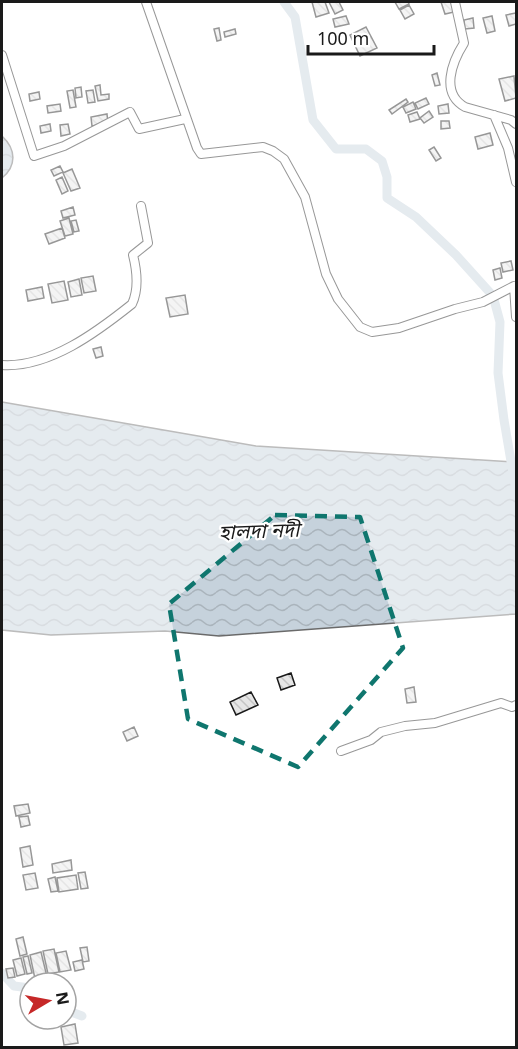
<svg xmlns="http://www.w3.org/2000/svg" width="518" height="1049" viewBox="0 0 518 1049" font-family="Georgia,'Noto Sans Bengali',serif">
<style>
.water{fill:url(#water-waves);stroke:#6a6a6a;stroke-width:1.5}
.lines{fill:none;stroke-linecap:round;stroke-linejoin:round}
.canal{stroke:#c6d2dc;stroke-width:9}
.building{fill:url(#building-back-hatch);stroke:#1a1a1a;stroke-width:1.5}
.minor-casing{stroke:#1a1a1a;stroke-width:10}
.minor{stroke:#fff;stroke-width:8}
.marked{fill:none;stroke:#0f766e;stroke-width:4.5;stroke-dasharray:12 8;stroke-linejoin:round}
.labels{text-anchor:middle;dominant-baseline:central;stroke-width:4.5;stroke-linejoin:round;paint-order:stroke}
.water-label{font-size:20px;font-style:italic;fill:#1a1a1a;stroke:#fff}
</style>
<defs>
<pattern id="water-waves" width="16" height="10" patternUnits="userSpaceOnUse" patternTransform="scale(1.5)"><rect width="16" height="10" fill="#c6d2dc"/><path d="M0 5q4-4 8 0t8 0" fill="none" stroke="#aab4bc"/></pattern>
<pattern id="building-back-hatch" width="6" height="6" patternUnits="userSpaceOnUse" patternTransform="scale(1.5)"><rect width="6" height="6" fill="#e6e6e6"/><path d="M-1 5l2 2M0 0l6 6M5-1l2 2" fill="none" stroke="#c5c5c5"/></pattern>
</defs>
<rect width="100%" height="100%" fill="#fff"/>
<path class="water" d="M2 136C16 149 17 166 2 178Z
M2 402 256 446 516 462V614L219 636 165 631 51 635 2 630Z"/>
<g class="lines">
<path class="canal" d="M284 2 295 17 313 120 336 149H366L382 161 387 177V198L416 217 456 255 493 296 500 322 498 373 504 420 516 491
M2 973 14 986 30 988
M66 1010 82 1016"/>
</g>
<path class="building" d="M312 2H325L329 13 316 17Z
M329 2H339L343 10 335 14Z
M395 2H408L409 4 399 9Z
M441 2H451L454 12 445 14Z
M409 5 414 14 405 19 400 10Z
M516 13V24L509 26 506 15Z
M346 16 349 24 335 27 333 19Z
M492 16 495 31 487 33 483 18Z
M473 18 474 28 465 29 464 20Z
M366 27 377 48 360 56 350 35Z
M219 28 221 40 217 41 214 29Z
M235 29 236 34 225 37 224 32Z
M437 73 440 85 435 86 432 75Z
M514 76 516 98 505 101 499 79Z
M100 85 101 95 109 94V99L98 101 95 86Z
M81 87 82 97 76 98 75 88Z
M73 90 76 107 70 108 67 91Z
M93 90 95 102 88 103 86 91Z
M39 92 40 99 30 101 29 94Z
M426 98 429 104 418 109 415 103Z
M406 99 408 102 392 114 389 110Z
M413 102 416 109 406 113 403 107Z
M60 104 61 111 48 113 47 106Z
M448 104 449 113 439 114 438 106Z
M429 111 433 117 424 123 420 118Z
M417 112 420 119 410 122 408 115Z
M107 114 108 123 92 126 91 117Z
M441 121H449L450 128 441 129Z
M50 124 51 131 41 133 40 126Z
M68 124 70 134 61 136 60 125Z
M490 133 493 145 478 149 475 137Z
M434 147 441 158 436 161 429 150Z
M60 166 63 172 54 176 51 170Z
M72 169 80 188 71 191 63 173Z
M62 177 68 191 62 194 56 180Z
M73 207 75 215 63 218 61 211Z
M69 218 73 234 65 236 60 221Z
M76 220 79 231 74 232 71 221Z
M62 228 65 238 49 244 45 234Z
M511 261 513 270 503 272 501 263Z
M500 268 502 278 495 280 493 270Z
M93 276 96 291 84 293 81 278Z
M79 279 82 295 71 297 68 282Z
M64 281 68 300 52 303 48 284Z
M42 287 44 298 28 301 26 290Z
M185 295 188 314 170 317 166 298Z
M101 347 103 356 96 358 93 349Z
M291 673 295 685 281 690 277 678Z
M414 687 416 702 407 703 405 689Z
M251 692 258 705 236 715 230 702Z
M134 727 138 736 127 741 123 732Z
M28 804 30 813 16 816 14 806Z
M28 816 30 825 21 827 19 817Z
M30 846 33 865 23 867 20 848Z
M71 860 72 870 53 873 52 864Z
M85 872 88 888 81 889 78 873Z
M35 873 38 888 26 890 23 875Z
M76 875 78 889 59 892 57 878Z
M55 877 58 891 51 892 48 879Z
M23 937 27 954 20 956 16 939Z
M87 947 89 961 83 962 80 948Z
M54 949 59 972 48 974 43 951Z
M66 951 71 970 60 972 56 953Z
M41 952 47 977 35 979 30 955Z
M28 956 32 973 27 974 23 957Z
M21 958 25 974 17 976 13 960Z
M82 960 84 969 75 971 73 962Z
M13 968 15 977 8 978 6 969Z
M75 1024 78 1043 64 1045 61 1027Z"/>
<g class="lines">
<g class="minor-casing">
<path id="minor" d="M146 2 197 148 201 154 263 147 273 151 284 159 305 197 326 274 338 299 360 327 372 332 399 328 455 309 483 302 514 286 516 317
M455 2 464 43C452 62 440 93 465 107L511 120 516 124
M2 55 34 156 64 146 130 112 139 129 185 119
M494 115 508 148 516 182
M2 365C49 368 97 332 132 304 139 289 137 271 133 255L148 243 141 206
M341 751 371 740 381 732 405 726 435 723 501 703 512 707 516 705"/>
</g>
<use href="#minor" class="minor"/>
</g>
<path d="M0 0H518V1049H0ZM275 515 360 517 403 648 298 767 188 719 169 604Z" fill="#fff" fill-opacity=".55" fill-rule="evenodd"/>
<path class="marked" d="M275 515 360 517 403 648 298 767 188 719 169 604Z"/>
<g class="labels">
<g class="water-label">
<text transform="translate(259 533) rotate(-2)">হালদা নদী</text>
</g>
</g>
<rect width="518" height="1049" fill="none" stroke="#1a1a1a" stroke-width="6"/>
<g transform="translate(48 1001) rotate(80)"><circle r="28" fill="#ffffff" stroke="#a3a3a3" stroke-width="1.5"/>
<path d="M0-4.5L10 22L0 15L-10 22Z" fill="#c62828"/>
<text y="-9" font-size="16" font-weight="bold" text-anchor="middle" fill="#1a1a1a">N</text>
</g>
<path d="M308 45v9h126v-9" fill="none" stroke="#1a1a1a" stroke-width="3"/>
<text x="317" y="45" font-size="18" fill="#1a1a1a" stroke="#ffffff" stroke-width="4.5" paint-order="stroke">100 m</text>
</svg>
